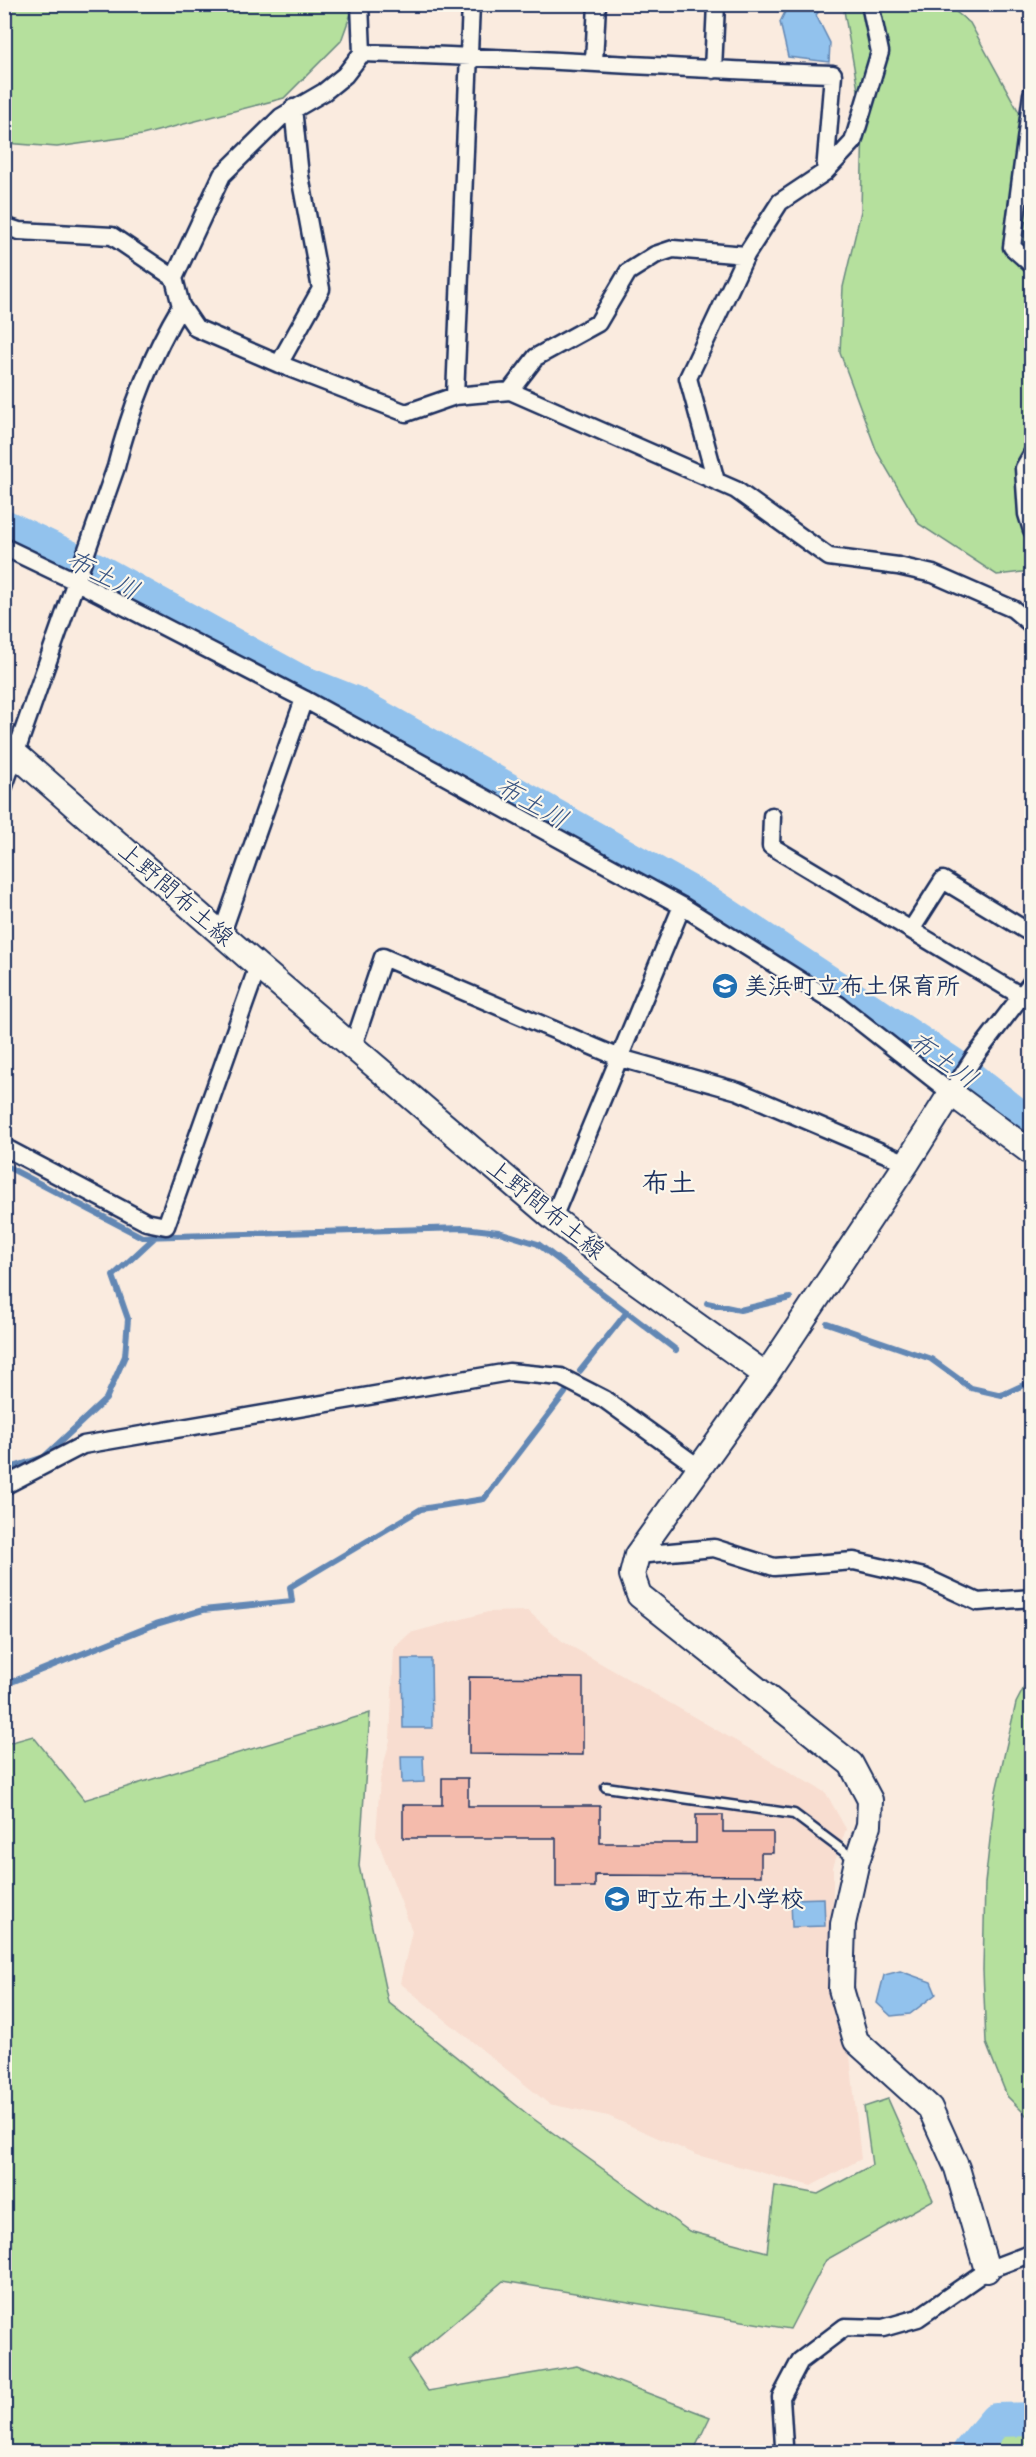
<svg xmlns="http://www.w3.org/2000/svg" width="1036" height="2457" viewBox="0 0 1036 2457" font-family="Caveat,'Klee One',sans-serif">
<style>
.built{fill:#f8ddd0}
.green{fill:#b5e09d;stroke:#68887e;stroke-width:1.5}
.water{fill:#92c2ed;stroke:#6287b4;stroke-width:1.5}
.lines{fill:none;stroke-linecap:round;stroke-linejoin:round}
.stream{stroke:#6287b4;stroke-width:6}
.river{stroke:#92c2ed;stroke-width:34}
.building{fill:#f4bbac;stroke:#1b2f5e;stroke-width:1.5}
.lane-casing{stroke:#1b2f5e;stroke-width:13}
.street-casing{stroke:#1b2f5e;stroke-width:21}
.secondary-casing{stroke:#1b2f5e;stroke-width:28}
.lane{stroke:#fbf7ec;stroke-width:8}
.street{stroke:#fbf7ec;stroke-width:16}
.secondary{stroke:#fbf7ec;stroke-width:24}
.labels{text-anchor:middle;dominant-baseline:central;stroke-width:4.5;stroke-linejoin:round;paint-order:stroke}
.street-label{font-size:24px;fill:#1b2f5e;stroke:#fbf7ec}
.poi-label{font-size:24px;font-weight:bold;fill:#1b2f5e;stroke:#fbf7ec;text-anchor:start}
.water-label{font-size:26px;font-style:italic;fill:#395482;stroke:#fbf7ec}
.quarter-label{font-size:27px;font-weight:bold;fill:#1b2f5e;stroke:#fbf7ec}
</style>
<rect width="100%" height="100%" fill="#faebdf"/>
<filter id="ink" filterUnits="userSpaceOnUse"><feTurbulence type="fractalNoise" baseFrequency=".0167" numOctaves="2"/><feDisplacementMap in="SourceGraphic" scale="12" xChannelSelector="R" yChannelSelector="G"/><feConvolveMatrix kernelMatrix="1 2 1 2 8 2 1 2 1" color-interpolation-filters="sRGB"/></filter>
<g filter="url(#ink)">
<path class="built" d="M528 1611 562 1641 826 1793 846 1829 833 1867V2015L850 2056 861 2159 811 2186 697 2155 608 2116 549 2104 400 1983 412 1931 376 1836 380 1779 390 1740 394 1648 410 1633 488 1612Z"/>
<path class="green" d="M4 5H354L341 41 284 98 142 135 57 147 5 143Z
M843 5H947L970 23 1031 134V571L997 575 919 524 877 452 840 353 843 287 861 211 863 118Z
M1031 1674V2116H1027L1007 2096 986 2043 983 1970 985 1883 995 1796 1016 1703Z
M370 1713 359 1866 388 2002 531 2117 689 2231 767 2252 775 2186 818 2194 872 2165 864 2107 888 2099 933 2200 826 2260 790 2329 503 2281 408 2361 428 2391 577 2366 710 2417 693 2452H5V1744L33 1736 84 1800Z
M1031 2430V2452H982L1000 2432Z"/>
<path class="water" d="M789 4 824 5 816 15 830 43 829 62 788 57 780 22Z
M402 1659H431L432 1728H403Z
M401 1756H423L424 1782 402 1783Z
M824 1898 825 1926 792 1927 791 1899Z
M900 1971 931 1982 936 1994 910 2014 891 2016 877 2003 884 1975Z"/>
<g class="lines">
<path class="stream" d="M4 1165 142 1237 464 1228 499 1232 538 1244 676 1350
M707 1303 740 1310 790 1298
M827 1323 931 1359 971 1388 1002 1395 1032 1381
M580 1371 627 1312
M4 1470 44 1457 106 1399 125 1356 128 1319 113 1276 155 1237
M4 1685 156 1624 203 1610 292 1601 290 1587 421 1509 484 1499 565 1393"/>
<path class="river" d="M4 526 95 569 297 680 355 703 707 902 952 1064 1032 1126
M969 2452 996 2420 1032 2419"/>
</g>
<path class="building" d="M469 1677 583 1678V1755L469 1754Z
M442 1778H468V1806H600V1843H696V1815H723V1832H773V1853H761V1876L595 1875V1887H556V1838H403V1805H442Z"/>
<g class="lines">
<g class="lane-casing">
<path id="lane" d="M606 1787 794 1814 854 1859"/>
</g>
<g class="street-casing">
<path id="street" d="M362 53C519 57 676 69 833 74L825 172
M594 62 597 4
M713 70 716 4
M1032 94 1012 247 1032 265
M4 226 19 231 112 236 174 278 181 306 196 328 279 364 406 413 455 396 510 391 736 490 829 557 898 566 933 574 1013 609 1032 625
M174 278 222 175 281 117 324 92 345 75 362 53 360 4
M279 364 321 289 300 176 293 108
M510 391 536 357 598 323 628 272 655 255 673 249 746 255
M455 396 471 4
M1032 454 1024 468 1027 514 1032 530
M716 481 688 378 746 255 780 202 825 172 853 142 880 52 870 4
M4 547 75 581 304 699 682 906 839 1005 951 1093 973 1059 1032 982
M4 786 116 467C130 410 151 356 181 306
M772 816 771 846 1021 996
M911 930 943 880 1032 934
M222 933 304 699
M353 1046 383 957 620 1058 738 1091 907 1163
M4 1147 146 1222 166 1226 258 966
M553 1218 682 906
M4 1486 83 1445 509 1372 561 1377 604 1399 698 1467
M637 1555 714 1548 774 1567 854 1561 924 1577 978 1602 1032 1598
M782 2452 784 2446 781 2397 800 2361 845 2327 883 2328 918 2318 987 2270 1032 2253"/>
</g>
<g class="secondary-casing">
<path id="secondary" d="M4 744 258 966 553 1218 631 1278 766 1375 907 1163 951 1093 1032 1153
M766 1375 637 1555 632 1575 639 1595 851 1764 870 1800 869 1825 857 1861 843 1924 841 1989 856 2041 930 2108 957 2168 987 2270"/>
</g>
<use href="#lane" class="lane"/>
<use href="#street" class="street"/>
<use href="#secondary" class="secondary"/>
</g>
</g>
<defs>
<g id="school-disc" transform="scale(1.35)"><circle r="9.5" fill="#1f6fb2" stroke="#fbf7ec"/><path d="M0-5L7-2L0 1L-7-2ZM-4 1L0 2.5L4 1V4Q0 6-4 4Z" fill="#fff"/></g>
</defs>
<g fill-rule="evenodd">
<use href="#school-disc" x="725" y="986"/>
<use href="#school-disc" x="617" y="1899"/>
</g>
<g class="labels">
<g class="street-label">
<text transform="translate(176 894) rotate(41)">上野間布土線</text>
<text transform="translate(546 1209) rotate(39)">上野間布土線</text>
</g>
<g class="poi-label">
<text x="744" y="986">美浜町立布土保育所</text>
<text x="636" y="1899">町立布土小学校</text>
</g>
<g class="water-label">
<text transform="translate(103 575) rotate(27)">布土川</text>
<text transform="translate(532 803) rotate(29)">布土川</text>
<text transform="translate(943 1060) rotate(35)">布土川</text>
</g>
<g class="quarter-label">
<text x="669" y="1183">布土</text>
</g>
</g>
<rect width="1036" height="2457" fill="none" stroke="#fbf7ec" stroke-width="24"/>
<rect x="12" y="12" width="1012" height="2433" fill="none" stroke="#1b2f5e" stroke-width="2" filter="url(#ink)"/>
</svg>
